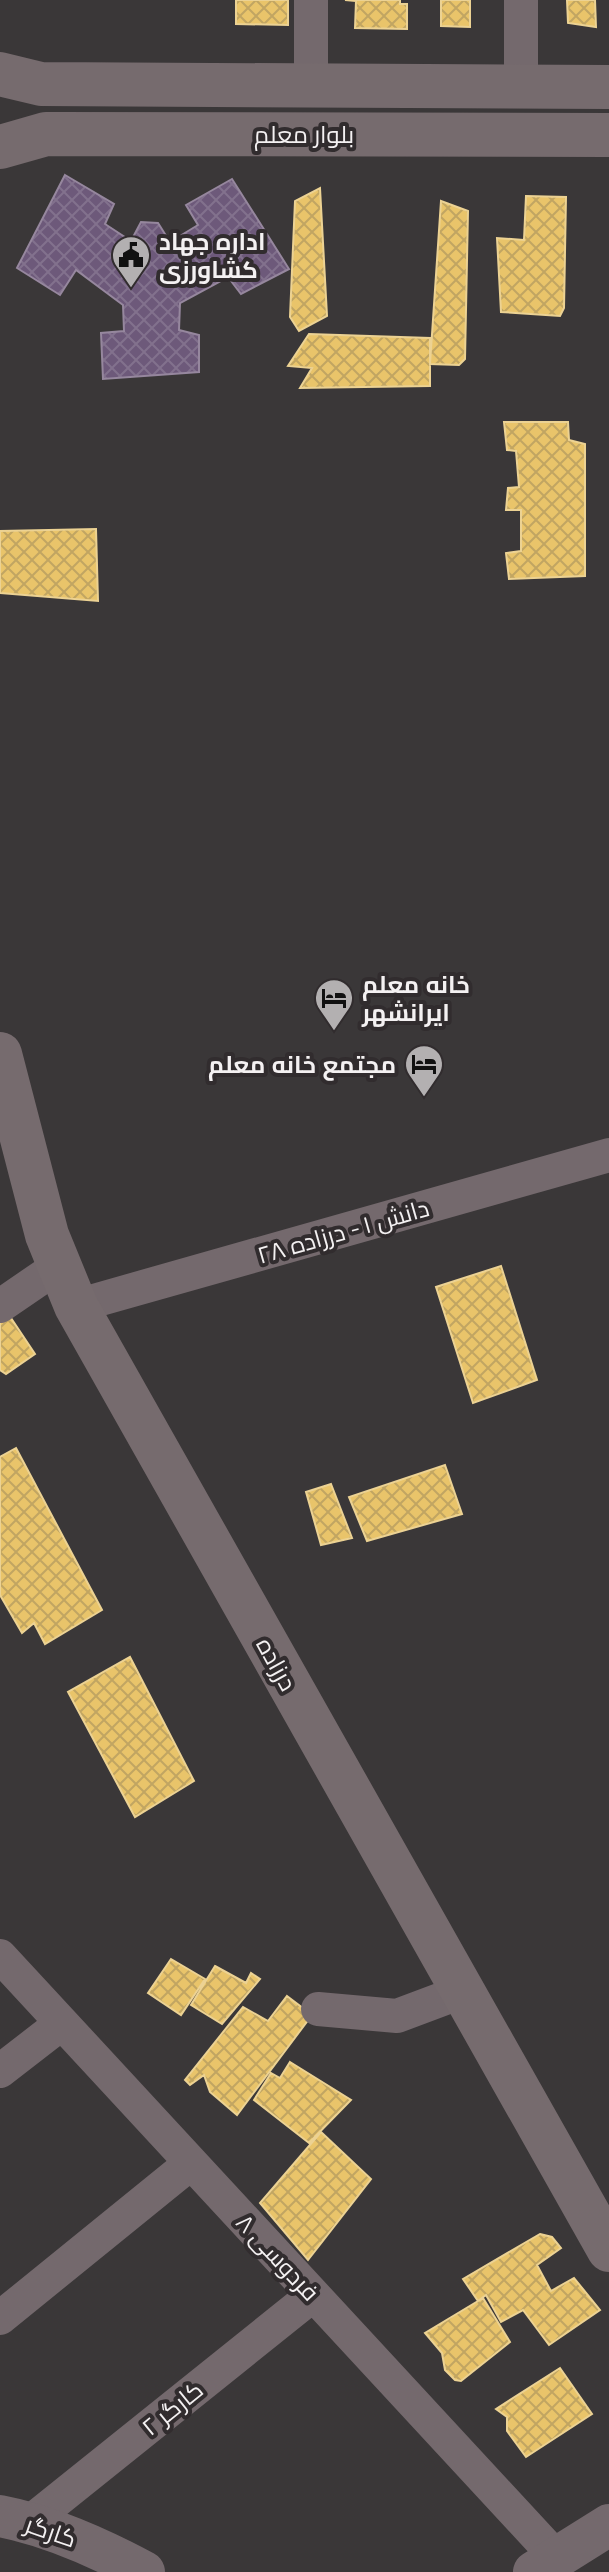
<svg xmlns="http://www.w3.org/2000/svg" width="609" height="2572" viewBox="0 0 609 2572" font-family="'PT Serif',Cairo,serif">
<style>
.homes{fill:url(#homes-cross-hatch);stroke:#ecd293;stroke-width:2}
.offices{fill:url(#offices-cross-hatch);stroke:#96879e;stroke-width:2}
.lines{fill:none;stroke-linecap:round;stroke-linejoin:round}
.minor{stroke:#74696d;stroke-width:34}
.tertiary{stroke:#74696d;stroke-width:42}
.secondary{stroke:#766b6e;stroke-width:44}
.labels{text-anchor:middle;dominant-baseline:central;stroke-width:8;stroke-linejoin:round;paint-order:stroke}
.street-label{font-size:24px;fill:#f4f1f2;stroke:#312c2e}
.poi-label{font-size:24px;font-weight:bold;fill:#f4f1f2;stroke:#312c2e;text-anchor:start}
</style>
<defs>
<pattern id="homes-cross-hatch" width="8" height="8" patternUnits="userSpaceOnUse" patternTransform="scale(2)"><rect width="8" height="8" fill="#e9c46a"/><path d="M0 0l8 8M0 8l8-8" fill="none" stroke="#c1a562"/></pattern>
<pattern id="offices-cross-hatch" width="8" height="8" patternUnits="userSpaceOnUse" patternTransform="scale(2)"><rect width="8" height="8" fill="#6d597a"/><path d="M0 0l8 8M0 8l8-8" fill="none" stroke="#82718d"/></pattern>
</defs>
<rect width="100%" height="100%" fill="#3a3738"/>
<path class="homes" d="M236 0H288V25L236 24Z
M345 0H400V4H407V29L355 28 356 1Z
M441 0H470V27L441 26Z
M567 0H595L596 27 568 23Z
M320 188 327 316 299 331 290 317 295 201Z
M526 196 566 197 564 308 560 316 501 312 497 238 524 240Z
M441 201 468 211 465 359 459 365 430 364Z
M309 334 430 338V386L300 388 312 368 288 366Z
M504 422H568L569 440 585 444V576L509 579 506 553 521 551V510H506L508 488 519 487 516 451 507 450Z
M96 529 98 601 0 593V531Z
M501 1266 537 1380 473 1403 436 1287Z
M9 1315 35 1354 6 1374 0 1370V1322Z
M16 1448 102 1610 45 1644 34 1623 22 1633 0 1595V1457Z
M445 1465 462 1514 367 1541 349 1497Z
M331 1484 352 1538 321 1545 306 1492Z
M130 1657 194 1781 135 1817 68 1692Z
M171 1959 205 1979 181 2015 148 1993Z
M215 1966 246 1983 251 1973 260 1979 222 2024 191 2005Z
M287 1996 312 2015 237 2115 210 2092 204 2075 190 2085 185 2080 243 2007 268 2021Z
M290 2062 351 2100 309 2143 254 2100 271 2073 280 2078Z
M321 2132 371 2179 308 2260 260 2203Z
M540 2234 552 2237 561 2248 537 2265 551 2291 574 2278 600 2310 549 2345 523 2310 501 2322 486 2295 478 2301 463 2279Z
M483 2298 510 2342 461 2381 455 2380 445 2370 442 2353 425 2333Z
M560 2368 592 2414 526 2457 507 2431V2417L496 2409Z"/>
<path class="offices" d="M65 175 114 204 105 224 131 241 141 222 158 223 170 242 198 225 186 205 232 179 289 269 241 294 228 277 180 303 179 330 199 335V372L103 379 101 333 124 331 123 305 76 270 60 295 17 268Z"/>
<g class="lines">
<path class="minor" d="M311 0V86
M521 87V0
M0 1306 60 1265
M76 1306 609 1155
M0 1956 557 2558
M318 2009 397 2016 461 1992
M0 2071 62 2023
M0 2318 191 2163
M30 2522 313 2295"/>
<path class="tertiary" d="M0 2516C51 2526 98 2547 144 2572
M534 2572 609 2525"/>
<path class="secondary" d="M0 74 41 84 609 87
M0 147 46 134 609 135
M0 1054 47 1235 76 1306 609 2250"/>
</g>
<defs>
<g id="civic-pin" transform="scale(2)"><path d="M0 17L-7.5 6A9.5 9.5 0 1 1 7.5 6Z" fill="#b3b0b1" stroke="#312c2e"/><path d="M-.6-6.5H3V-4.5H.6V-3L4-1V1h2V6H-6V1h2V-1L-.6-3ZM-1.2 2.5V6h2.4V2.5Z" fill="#111"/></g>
<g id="hotel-pin" transform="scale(2)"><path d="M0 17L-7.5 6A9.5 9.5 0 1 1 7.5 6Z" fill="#b3b0b1" stroke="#312c2e"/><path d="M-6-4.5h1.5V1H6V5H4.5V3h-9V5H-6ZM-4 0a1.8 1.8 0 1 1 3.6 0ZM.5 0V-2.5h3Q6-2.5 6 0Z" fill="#111"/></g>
</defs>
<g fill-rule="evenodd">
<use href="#civic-pin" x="131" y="255"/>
<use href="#hotel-pin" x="334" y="998"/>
<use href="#hotel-pin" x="424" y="1064"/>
</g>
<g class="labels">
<g class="street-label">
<text x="304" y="134">بلوار معلم</text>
<text transform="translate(343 1231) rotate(-16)">دانش ۱ - درزاده ۲۸</text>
<text transform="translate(277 1664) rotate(61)">درزاده</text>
<text transform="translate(278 2257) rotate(47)">فردوسی ۸</text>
<text transform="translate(172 2408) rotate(-39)">کارگر ۲</text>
<text transform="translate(51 2531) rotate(19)">کارگر</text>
</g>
<g class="poi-label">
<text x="159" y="241">اداره جهاد<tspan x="159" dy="28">کشاورزی</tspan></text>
<text x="362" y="984">خانه معلم<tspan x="362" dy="28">ایرانشهر</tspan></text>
<text x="396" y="1064" text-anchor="end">مجتمع خانه معلم</text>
</g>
</g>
</svg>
